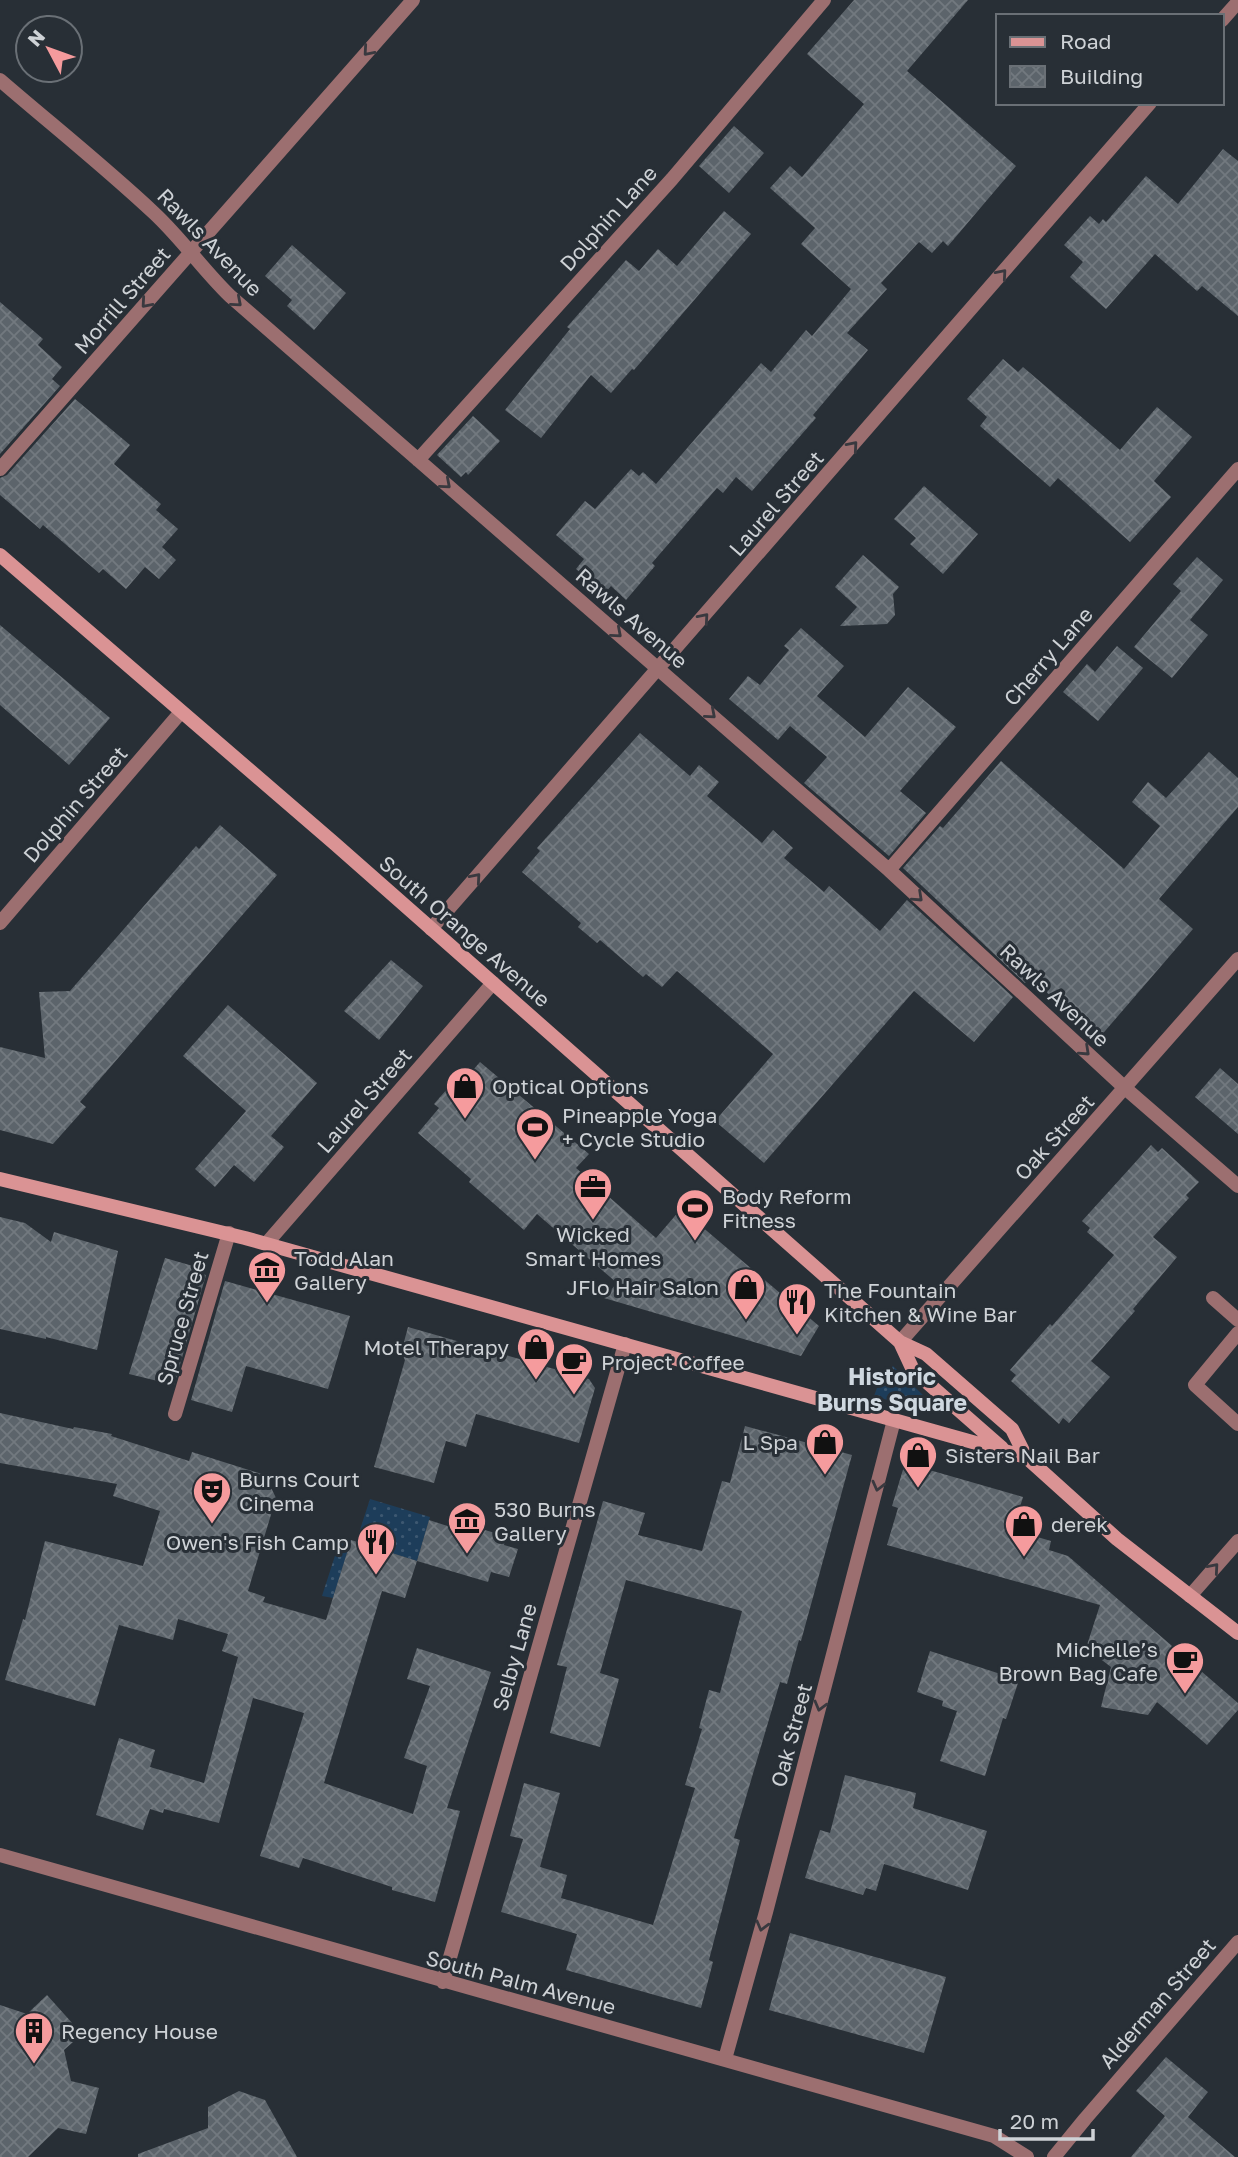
<svg xmlns="http://www.w3.org/2000/svg" width="1238" height="2157" viewBox="0 0 1238 2157" font-family="'Golos Text',sans-serif">
<style>
.grass{fill:url(#grass-dots)}
.building{fill:url(#building-cross-hatch)}
.lines{fill:none;stroke-linecap:round;stroke-linejoin:round}
.street{stroke:#9c6f70;stroke-width:14}
.secondary{stroke:#da9394;stroke-width:14}
.oneway{stroke:#39393f}
.labels{text-anchor:middle;dominant-baseline:central;stroke-width:6;stroke-linejoin:round;paint-order:stroke}
.street-label{font-size:21px;fill:#ced2d6;stroke:#282f36}
.poi-label{font-size:21px;fill:#ced2d6;stroke:#282f36;text-anchor:start}
.neighbourhood-label{font-size:23px;font-weight:bold;fill:#cfd8e0;stroke:#282f36}
</style>
<defs>
<pattern id="grass-dots" width="8" height="8" patternUnits="userSpaceOnUse" patternTransform="scale(1.75)"><rect width="8" height="8" fill="#1d3d5a"/><path d="M2 2h.1M6 6h.1" fill="none" stroke="#3d5871" stroke-width="1.8" stroke-linecap="round"/></pattern>
<pattern id="building-cross-hatch" width="8" height="8" patternUnits="userSpaceOnUse" patternTransform="scale(1.75)"><rect width="8" height="8" fill="#5c646b"/><path d="M0 0l8 8M0 8l8-8" fill="none" stroke="#72797f"/></pattern>
</defs>
<rect width="100%" height="100%" fill="#282f36"/>
<path class="grass" d="M893 1366 926 1398 928 1401 924 1407 918 1409 874 1396 881 1377Z
M370 1499 430 1517 417 1561 356 1542Z
M341 1537 351 1541 333 1598 322 1596Z"/>
<path class="building" d="M854 0H968L907 71 1016 166 948 246 943 241 932 253 919 242 881 283 887 289 847 333 868 350 813 415 816 418 752 491 736 477 723 493 717 488 652 563 655 566 626 600 611 586 605 593 576 569 584 559 556 535 585 501 595 509 631 469 639 476 643 472 656 484 761 363 771 372 806 330 812 336 851 289 801 244 815 228 770 188 790 166 802 177 864 104 807 54Z
M734 126 764 153 729 193 699 166Z
M1223 149 1238 161V316L1202 286 1197 291 1155 254 1106 309 1070 277 1083 262 1064 245 1090 216 1099 224 1103 219 1106 222 1146 176 1178 204Z
M724 211 751 234 634 370 632 369 611 393 591 375 541 438 505 410 570 329 567 327 626 260 639 271 658 249 677 266Z
M292 245 346 293 314 330 287 306 292 300 265 276Z
M0 302 43 339 38 345 62 367 52 379 60 386 0 454Z
M1003 359 1018 372 1023 367 1120 450 1157 407 1192 437 1154 481 1171 497 1130 542 1058 478 1050 487 980 426 987 417 967 399Z
M75 399 130 445 114 464 161 504 156 510 178 529 162 547 176 560 159 579 145 567 126 589 103 569 99 573 43 525 40 529 0 495V478L7 475Z
M473 416 500 441 468 475 466 472 461 477 437 455Z
M924 486 978 534 943 574 910 544 916 538 894 519Z
M863 555 899 587 893 594 895 615 887 624 840 626 857 607 835 587Z
M1197 557 1223 580 1190 620 1208 635 1172 678 1134 647 1181 591 1173 584Z
M0 625 110 718 69 765 0 705Z
M801 628 844 666 817 696 865 737 908 687 956 727 900 791 926 813 889 856 804 783 827 757 790 726 778 740 729 699 748 676 760 685 789 650 784 646Z
M1117 646 1143 668 1098 721 1063 692 1087 664 1095 672Z
M640 733 690 776 699 765 719 782 707 796 762 843 773 830 793 848 784 858 824 892 829 886 880 931 907 900 1013 997 974 1042 914 991 764 1163 715 1121 773 1054 677 971 662 987 646 974 643 977 600 940 597 943 578 927 581 923 522 872 540 851 537 848Z
M1209 752 1238 778V807L1159 899 1193 929 1099 1038 1030 978 1025 983 903 868 940 826 943 828 1001 761 1124 869 1160 826 1132 802 1148 782 1166 798Z
M220 825 277 875 80 1102 86 1107 53 1144 0 1130V1047L45 1058 39 992 70 991 196 846 199 849Z
M391 960 423 986 379 1040 344 1011Z
M228 1005 317 1083 271 1136 284 1147 254 1182 234 1165 215 1187 195 1169 246 1111 183 1056Z
M480 1062 589 1154 576 1168 656 1238 681 1209 819 1326 801 1356 604 1298 617 1283 537 1214 524 1230 469 1182 471 1179 418 1133 439 1108 434 1104 455 1080 460 1085Z
M1220 1068 1238 1084V1134L1195 1097Z
M1151 1145 1158 1152 1162 1148 1199 1182 1186 1195 1189 1198 1153 1237 1177 1257 1133 1309 1135 1311 1091 1361 1110 1377 1069 1423 1063 1418 1059 1424 1011 1381 1016 1375 1010 1370 1050 1324 1052 1326 1114 1255 1087 1232 1090 1228 1082 1221Z
M0 1217 25 1223 51 1242 54 1232 118 1251 97 1350 46 1337V1339L0 1329Z
M165 1258 200 1268 199 1273 206 1275 174 1385 129 1374Z
M225 1281 350 1316 328 1389 246 1366 232 1412 191 1400Z
M408 1327 589 1379 595 1388 579 1443 476 1414 466 1447 446 1441 434 1483 374 1467 405 1360 401 1353Z
M0 1413 73 1429 74 1427 112 1434 111 1436 189 1461 192 1452 265 1475 276 1498 248 1591 265 1597 263 1602 326 1620 351 1540 417 1561 405 1598 382 1591 324 1783 413 1814 427 1766 404 1758 430 1686 407 1679 417 1648 491 1672 447 1808 460 1811 435 1902 392 1890V1887L303 1858 299 1868 260 1856 304 1713 253 1698 219 1823 164 1809 163 1813 150 1809 143 1830 96 1815 119 1738 155 1750 150 1767 204 1783 238 1657 222 1651 228 1634 178 1619 173 1640 119 1625 95 1706 5 1680 23 1619 25 1620 45 1541 143 1566 160 1511 113 1496 117 1484 0 1463Z
M745 1426 852 1455 801 1641 799 1640 787 1684 780 1682 734 1838 740 1840 709 1960 713 1962 701 2008 566 1970 577 1934 501 1912 523 1839 510 1836 524 1783 560 1793 540 1867 567 1875 561 1898 653 1925 695 1788 685 1785 702 1729 699 1728 709 1690 720 1693 742 1611 626 1580 600 1673 619 1679 600 1747 550 1733 567 1667 557 1665 603 1501 645 1513 638 1535 702 1551 722 1481 730 1483Z
M905 1463 1023 1497 1013 1530 1051 1541 1049 1550 1068 1556 1238 1703V1710L1207 1745 1157 1702 1148 1715 1101 1707 1111 1667 1086 1648 1100 1605 887 1545 898 1508 892 1506Z
M429 1520 472 1534 474 1527 506 1536 504 1545 518 1549 509 1577 491 1572 488 1582 417 1561Z
M930 1651 1019 1680 1006 1719 1003 1718 985 1776 940 1761 957 1711 942 1706 943 1701 917 1692Z
M845 1775 916 1793 913 1808 987 1831 968 1890 884 1864 876 1891 866 1888 863 1895 805 1878 820 1830 830 1833Z
M790 1933 946 1977 924 2053 769 2010Z
M47 1995 82 2034 64 2050 71 2081 99 2088 86 2134 58 2128 28 2157H0V2005L27 2014Z
M1166 2057 1208 2092 1188 2117 1235 2157H1131L1165 2116 1136 2091Z
M239 2091 265 2100 297 2157H138V2154L208 2128V2107Z"/>
<g class="lines">
<path class="street" d="M1222 20 1238 2
M0 80C51 124 105 167 154 213 182 239 203 270 230 296L889 870 1125 1088 1238 1186
M418 460 672 179 824 0
M0 469 413 0
M889 870 1238 469
M0 923 181 712
M431 929 1150 103
M266 1244 493 983
M1213 1298 1238 1320
M1238 1333 1195 1385 1238 1424
M900 1342 1238 959
M175 1414 229 1233
M1190 1596 1238 1541
M0 1855 994 2136 1027 2157
M443 1982 625 1344
M725 2059 766 1912 894 1420
M1054 2157 1085 2119 1238 1942"/>
<path class="secondary" d="M0 555 334 843 900 1342 926 1354 1012 1429 1026 1457 1117 1539 1238 1633
M0 1179 245 1238 1026 1457
M900 1342 913 1370 1002 1448"/>
</g>
<defs><path id="oneway-chevron" d="M-2-3.5L2.5 0L-2 3.5" fill="none" stroke-width="1.6" stroke-linecap="round" stroke-linejoin="round" transform="scale(1.75)"/></defs>
<g class="oneway">
<use href="#oneway-chevron" transform="translate(368 51) rotate(131)"/>
<use href="#oneway-chevron" transform="translate(1002 274) rotate(-49)"/>
<use href="#oneway-chevron" transform="translate(237 302) rotate(41)"/>
<use href="#oneway-chevron" transform="translate(146 303) rotate(131)"/>
<use href="#oneway-chevron" transform="translate(853 446) rotate(-49)"/>
<use href="#oneway-chevron" transform="translate(446 484) rotate(41)"/>
<use href="#oneway-chevron" transform="translate(704 618) rotate(-49)"/>
<use href="#oneway-chevron" transform="translate(617 633) rotate(41)"/>
<use href="#oneway-chevron" transform="translate(711 714) rotate(41)"/>
<use href="#oneway-chevron" transform="translate(476 878) rotate(-49)"/>
<use href="#oneway-chevron" transform="translate(918 897) rotate(43)"/>
<use href="#oneway-chevron" transform="translate(1085 1051) rotate(43)"/>
<use href="#oneway-chevron" transform="translate(878 1486) rotate(104)"/>
<use href="#oneway-chevron" transform="translate(1214 1568) rotate(-49)"/>
<use href="#oneway-chevron" transform="translate(820 1706) rotate(105)"/>
<use href="#oneway-chevron" transform="translate(762 1926) rotate(105)"/>
</g>
<defs>
<g id="shop-pin" transform="scale(2.0125)"><path d="M0 17L-7.5 6A9.5 9.5 0 1 1 7.5 6Z" fill="#f59b9d" stroke="#282f36"/><path d="M-5-2.5h2.3a2.7 3.5 0 0 1 5.4 0H5L5.5 6h-11ZM-1.5-2.5h3a1.5 2.3 0 0 0-3 0Z" fill="#111"/></g>
<g id="stadium-pin" transform="scale(2.0125)"><path d="M0 17L-7.5 6A9.5 9.5 0 1 1 7.5 6Z" fill="#f59b9d" stroke="#282f36"/><path d="M0-5a6.5 5 0 1 0 0 10a6.5 5 0 1 0 0-10ZM-3.5-1.8h7v3.6h-7Z" fill="#111"/></g>
<g id="office-pin" transform="scale(2.0125)"><path d="M0 17L-7.5 6A9.5 9.5 0 1 1 7.5 6Z" fill="#f59b9d" stroke="#282f36"/><path d="M-6-3h4V-5.5h4V-3h4V5H-6ZM-1-4.5V-3h2v-1.5ZM-6 0V1H6V0Z" fill="#111"/></g>
<g id="museum-pin" transform="scale(2.0125)"><path d="M0 17L-7.5 6A9.5 9.5 0 1 1 7.5 6Z" fill="#f59b9d" stroke="#282f36"/><path d="M0-6L6-3V-2H-6V-3ZM-5-1h2V3h-2ZM-1-1h2V3h-2ZM3-1h2V3H3ZM-6 4H6V6H-6Z" fill="#111"/></g>
<g id="restaurant-pin" transform="scale(2.0125)"><path d="M0 17L-7.5 6A9.5 9.5 0 1 1 7.5 6Z" fill="#f59b9d" stroke="#282f36"/><path d="M-5-6h1v4h1v-4h1v4h1v-4h1v5L-1.5 .5V6h-2V.5L-5-1ZM5-6V6H3V1.5H1.5Q1.5-4 5-6Z" fill="#111"/></g>
<g id="cafe-pin" transform="scale(2.0125)"><path d="M0 17L-7.5 6A9.5 9.5 0 1 1 7.5 6Z" fill="#f59b9d" stroke="#282f36"/><path d="M-5.5-4.5H6V0H3Q3 3.5 0 3.5H-2.5Q-5.5 3.5-5.5 0ZM3-3.2v2h1.7v-2ZM-6 4.5H4V6H-6Z" fill="#111"/></g>
<g id="theatre-pin" transform="scale(2.0125)"><path d="M0 17L-7.5 6A9.5 9.5 0 1 1 7.5 6Z" fill="#f59b9d" stroke="#282f36"/><path d="M-5-5.5Q0-4 5-5.5V0Q5 5 0 6Q-5 5-5 0ZM-3.3-2.5H-1v1.5H-3.3ZM1-2.5H3.3v1.5H1ZM-2.8 1Q0 5.5 2.8 1Z" fill="#111"/></g>
<g id="building-pin" transform="scale(2.0125)"><path d="M0 17L-7.5 6A9.5 9.5 0 1 1 7.5 6Z" fill="#f59b9d" stroke="#282f36"/><path d="M-4-6H4V6H1V3H-1V6H-4ZM-2.5-4.3h1.7v1.8h-1.7ZM.8-4.3h1.7v1.8H.8ZM-2.5-1h1.7V.8h-1.7ZM.8-1h1.7V.8H.8Z" fill="#111"/></g>
</defs>
<g fill-rule="evenodd">
<use href="#shop-pin" x="465" y="1086"/>
<use href="#stadium-pin" x="535" y="1127"/>
<use href="#office-pin" x="593" y="1187"/>
<use href="#stadium-pin" x="695" y="1208"/>
<use href="#museum-pin" x="267" y="1270"/>
<use href="#shop-pin" x="746" y="1287"/>
<use href="#restaurant-pin" x="797" y="1302"/>
<use href="#shop-pin" x="536" y="1347"/>
<use href="#cafe-pin" x="574" y="1362"/>
<use href="#shop-pin" x="825" y="1442"/>
<use href="#shop-pin" x="918" y="1455"/>
<use href="#theatre-pin" x="212" y="1491"/>
<use href="#museum-pin" x="467" y="1521"/>
<use href="#shop-pin" x="1024" y="1524"/>
<use href="#restaurant-pin" x="376" y="1542"/>
<use href="#cafe-pin" x="1185" y="1661"/>
<use href="#building-pin" x="34" y="2031"/>
</g>
<g class="labels">
<g class="street-label">
<text transform="translate(608 218) rotate(-48)">Dolphin Lane</text>
<text transform="translate(210 242) rotate(46)">Rawls Avenue</text>
<text transform="translate(122 300) rotate(-49)">Morrill Street</text>
<text transform="translate(776 503) rotate(-49)">Laurel Street</text>
<text transform="translate(632 618) rotate(41)">Rawls Avenue</text>
<text transform="translate(1048 656) rotate(-49)">Cherry Lane</text>
<text transform="translate(75 804) rotate(-49)">Dolphin Street</text>
<text transform="translate(465 931) rotate(41)">South Orange Avenue</text>
<text transform="translate(1055 995) rotate(43)">Rawls Avenue</text>
<text transform="translate(364 1100) rotate(-49)">Laurel Street</text>
<text transform="translate(1054 1137) rotate(-48)">Oak Street</text>
<text transform="translate(182 1318) rotate(-74)">Spruce Street</text>
<text transform="translate(514 1657) rotate(-74)">Selby Lane</text>
<text transform="translate(791 1735) rotate(-75)">Oak Street</text>
<text transform="translate(521 1982) rotate(15)">South Palm Avenue</text>
<text transform="translate(1157 2003) rotate(-49)">Alderman Street</text>
</g>
<g class="poi-label">
<text x="492" y="1086">Optical Options</text>
<text x="562" y="1115">Pineapple Yoga<tspan x="562" dy="24">+ Cycle Studio</tspan></text>
<text x="722" y="1196">Body Reform<tspan x="722" dy="24">Fitness</tspan></text>
<text x="593" y="1234" text-anchor="middle">Wicked<tspan x="593" dy="24">Smart Homes</tspan></text>
<text x="294" y="1258">Todd Alan<tspan x="294" dy="24">Gallery</tspan></text>
<text x="719" y="1287" text-anchor="end">JFlo Hair Salon</text>
<text x="824" y="1290">The Fountain<tspan x="824" dy="24">Kitchen &amp; Wine Bar</tspan></text>
<text x="509" y="1347" text-anchor="end">Motel Therapy</text>
<text x="601" y="1362">Project Coffee</text>
<text x="798" y="1442" text-anchor="end">L Spa</text>
<text x="945" y="1455">Sisters Nail Bar</text>
<text x="239" y="1479">Burns Court<tspan x="239" dy="24">Cinema</tspan></text>
<text x="494" y="1509">530 Burns<tspan x="494" dy="24">Gallery</tspan></text>
<text x="1051" y="1524">derek</text>
<text x="349" y="1542" text-anchor="end">Owen's Fish Camp</text>
<text x="1158" y="1649" text-anchor="end">Michelle’s<tspan x="1158" dy="24">Brown Bag Cafe</tspan></text>
<text x="61" y="2031">Regency House</text>
</g>
<g class="neighbourhood-label">
<text x="892" y="1376">Historic<tspan x="892" dy="26">Burns Square</tspan></text>
</g>
</g>
<rect x="996" y="14" width="228" height="91" fill="#282f36" stroke="#6a7076" stroke-width="2"/>
<rect x="1010" y="37" width="35" height="10" fill="#da9394" stroke="#6a7076" stroke-width="2"/>
<text x="1060" y="49" font-size="21" fill="#ced2d6">Road</text>
<rect x="1010" y="66" width="35" height="21" fill="url(#building-cross-hatch)" stroke="#6a7076" stroke-width="2"/>
<text x="1060" y="84" font-size="21" fill="#ced2d6">Building</text>
<g transform="translate(49 49) rotate(311)"><circle r="33" fill="#282f36" stroke="#6a7076" stroke-width="2"/>
<path d="M0-5L12 26L0 18L-12 26Z" fill="#f59b9d"/>
<text y="-10" font-size="19" font-weight="bold" text-anchor="middle" fill="#ced2d6">N</text>
</g>
<path d="M1000 2129v10h93v-10" fill="none" stroke="#ced2d6" stroke-width="3.5"/>
<text x="1010" y="2129" font-size="21" fill="#ced2d6" stroke="#282f36" stroke-width="5" paint-order="stroke">20 m</text>
</svg>
